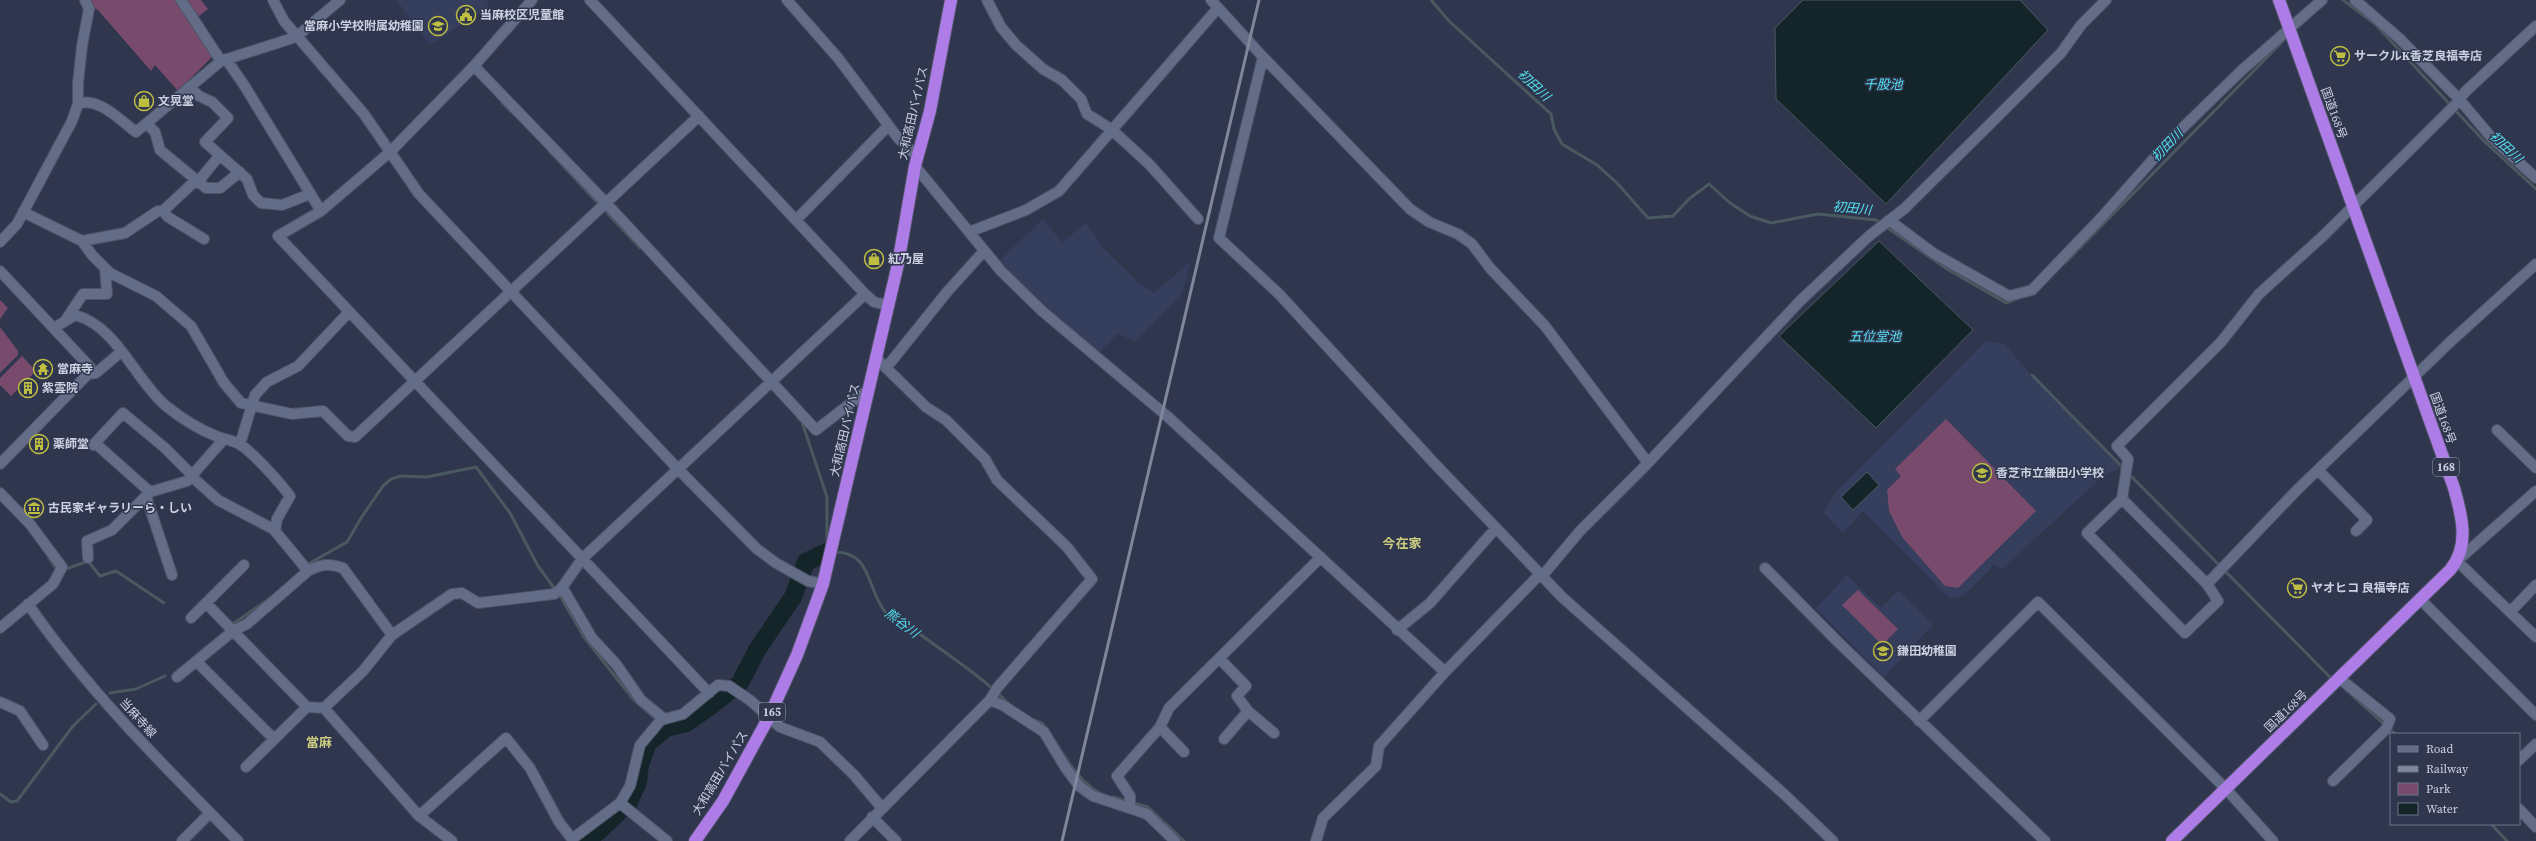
<svg xmlns="http://www.w3.org/2000/svg" width="2536" height="841" viewBox="0 0 2536 841" font-family="'Source Serif 4','Noto Sans JP',serif">
<style>
.built{fill:#353e5c}
.green{fill:#784b6d}
.water{fill:#132528;stroke:#4a5960}
.lines{fill:none;stroke-linecap:round;stroke-linejoin:round}
.stream{stroke:#4a5960;stroke-width:3}
.river{stroke:#132528;stroke-width:18}
.street-casing{stroke:#4d5367;stroke-width:12}
.secondary-casing{stroke:#4d5367;stroke-width:12}
.highway-casing{stroke:#4d5367;stroke-width:14}
.street{stroke:#646d88;stroke-width:10}
.secondary{stroke:#646d88;stroke-width:10}
.highway{stroke:#ad7ce6;stroke-width:12}
.rail{stroke:#81879a;stroke-width:3}
.labels{text-anchor:middle;dominant-baseline:central;stroke-width:3;stroke-linejoin:round;paint-order:stroke}
.shield{fill:#2f364e;stroke:#9da2b5;stroke-width:1}
.shield-label{font-size:11px;font-weight:bold;fill:#ccd1e1}
.poi-label{font-size:12px;font-weight:bold;fill:#ccd1e1;stroke:#2f364e;text-anchor:start}
.street-label{font-size:12px;fill:#ccd1e1;stroke:#2f364e}
.water-label{font-size:13px;font-style:italic;fill:#53e0f1;stroke:#2f364e}
.neighbourhood-label{font-size:13px;font-weight:bold;fill:#cccd7f;stroke:#2f364e}
</style>
<rect width="100%" height="100%" fill="#2f364e"/>
<path class="built" d="M396 0H487L489 7 430 45Z
M1043 219 1062 242 1086 223 1104 249 1139 283 1154 293 1191 261 1182 294 1136 341 1117 334 1097 355 997 263Z
M1986 341 2005 344 2032 377 2118 465V469L2101 478 2002 569 1994 565 1963 596 1950 599 1863 511 1843 533 1823 512 1835 493Z
M1847 575 1881 608 1899 590 1933 625 1884 677 1816 608Z"/>
<path class="green" d="M89 0H201L208 9 192 21 213 56 178 91 155 65 151 71 98 10 91 7Z
M0 300 8 308 0 319Z
M0 327 18 351V355L0 373Z
M22 356 36 371 11 396 0 385V378Z
M1946 419 2036 511 1958 588 1945 586 1902 537 1889 511 1887 490 1901 476 1895 469Z
M1858 590 1898 629 1882 645 1842 605Z"/>
<path class="water" d="M1803 0H2020L2048 30 1886 204 1776 99 1775 28Z
M1879 241 1973 330 1876 428 1779 336Z
M1867 472 1879 485 1853 510 1841 497Z"/>
<g class="lines">
<path class="stream" d="M1431 0 1449 21 1551 114 1554 129 1562 144 1597 165 1617 183 1648 218 1673 216 1689 199 1709 184 1730 203 1750 216 1771 223 1818 214 1876 220 1947 269 2006 303 2019 298
M2343 0 2375 24 2484 141 2536 189
M502 103 521 121
M549 151 640 248
M2065 263 2284 40
M2032 375 2124 469
M798 418 802 422 827 497V542
M2128 473 2330 677
M833 552C873 551 866 590 886 613 894 621 908 626 917 632 948 655 981 676 1008 703
M49 558 57 570
M63 570 88 561 100 576 116 571 164 603
M293 578 310 563 347 542 361 518 383 486 391 479 401 476 427 477 476 467 510 513 538 566 560 596 584 637 633 699 666 728
M230 626 273 596
M2346 690 2385 725
M110 693 136 689 165 676
M1034 720 1042 723C1061 747 1075 782 1104 795
M2389 729 2395 734
M0 794 11 802 17 801 73 726 96 704
M1113 797 1148 807 1184 841
M2491 824 2507 841"/>
<path class="river" d="M582 841 598 832 629 802 638 782 640 764 648 743 666 728 686 723 712 705 740 683 757 650 793 597 806 562 827 552"/>
<g class="street-casing">
<path id="street" d="M181 0 221 61
M532 0 474 66 390 152 321 211 278 236 709 693
M590 0 865 294 874 302 887 305
M787 0 838 58 898 138 918 157
M987 0 1001 27 1016 45 1043 69 1062 80 1081 99 1087 114 1111 129 1150 165 1198 219
M1211 0 1263 57 1219 238 1280 295 1434 463 1562 597 1785 795 1833 841
M2355 0 2399 38 2459 99 2491 137 2536 178
M1263 57 1410 209 1429 222 1458 234 1472 244 1490 268 1545 326 1648 463
M226 59 244 85 321 211
M474 66 606 203 816 430 868 390
M189 87 199 96 212 102 228 118 205 142 247 179 253 195 261 203 282 205 310 194
M78 104V83L82 46 89 9 85 0
M147 124 155 132 160 150 206 188H220L240 172
M915 166 1001 271 1042 311 1167 416 1445 672
M197 183 220 155
M163 211 168 217 204 239
M23 212 82 241 125 233 158 211H163L195 181
M796 220 888 126
M1889 220 1933 253 2009 296 2032 290 2101 218 2171 139 2241 71 2322 0
M969 232 1026 210 1059 191 1218 8
M82 241 92 255 110 273 156 296 191 326 224 383 241 403 292 414 323 411 348 436 355 437 699 116
M0 242 17 224 72 121 78 104C98 96 121 121 136 132L221 61 296 37 340 0
M0 271 90 367 88 374 0 464
M67 318 83 294H107L105 268
M54 328 75 315C117 326 135 380 166 406 181 418 198 429 216 436 223 439 232 440 239 444 252 451 281 484 290 496L277 519 275 531 308 571C321 564 330 563 343 568L392 635
M886 368 947 292 984 251
M88 374 96 373 121 352
M2497 430 2536 468
M95 443 123 413 165 448 192 475
M240 444 255 395 267 382 298 366 349 312
M93 445 95 443 150 492
M2319 471 2367 520 2356 531
M191 476 218 500 275 530
M2536 491 2457 561 2536 637
M0 493 30 524 62 567 53 584 0 628
M146 496 172 575
M2122 499 2087 533 2185 633 2218 601 2207 584 2122 499 2128 459 2117 446 2221 342 2259 294 2323 236 2456 104 2465 92 2536 26
M88 558 87 541 112 530 150 492 187 481 224 439
M244 565 206 603 233 631 247 624 308 571
M1765 568 1838 642 2045 841
M1543 575 1580 531 1648 463 1800 301 1869 236 1904 209 1989 125 2061 53 2081 25 2106 0
M2207 584 2297 490 2449 343 2536 264
M562 587 592 638 616 664 641 700 663 718
M2420 599 2536 715
M2511 611 2536 585
M191 618 206 603
M1397 630 1430 603 1496 528
M1220 659 1246 686 1237 696 1248 711
M197 662 274 739
M177 677 233 631 307 707 324 708 419 816 452 841
M990 700 1004 706 1044 732 1065 767 1079 786 1093 796 1147 814 1175 841
M0 702 20 711 43 745
M324 708 363 671 392 635 452 594 462 593 478 603 554 594 561 589 582 559 865 294
M1919 721 2038 602 2226 789 2273 841
M1160 727 1184 752
M1224 739 1248 711 1274 733
M2519 760 2536 744
M246 767 307 707
M2333 781 2386 729 2390 719 2339 678
M620 803 630 786 640 745 661 720 683 714 718 685 729 686 751 701 780 727 820 742 854 775 882 808
M1130 807V796L1117 776 1160 727 1169 708 1321 557
M2519 809 2536 827
M419 816 506 738 530 768 559 822 572 839 620 803 667 841
M872 817 896 841
M182 841 210 813
M850 841 990 700 997 688 1092 579 1067 547 997 480 985 459 946 420 926 407 875 357
M1316 841 1323 818 1376 766 1379 746 1445 672 1541 573"/>
</g>
<g class="secondary-casing">
<path id="secondary" d="M273 0 284 21 364 114 419 194 678 469 757 549 776 563 808 581 823 584
M28 604C88 691 164 766 238 841"/>
</g>
<g class="highway-casing">
<path id="highway" d="M695 841 723 801 769 717 797 655 823 584 898 264 915 166 930 111 951 0
M2172 841 2450 570C2470 546 2462 516 2454 488L2279 0"/>
</g>
<use href="#street" class="street"/>
<use href="#secondary" class="secondary"/>
<use href="#highway" class="highway"/>
<path class="rail" d="M1062 841 1259 0"/>
</g>
<defs>
<g id="civic-ring" transform="scale(1)"><circle r="9.5" fill="#2f364e" stroke="#bebe42" stroke-width="1.5"/><path d="M-.6-6.5H3V-4.5H.6V-3L4-1V1h2V6H-6V1h2V-1L-.6-3ZM-1.2 2.5V6h2.4V2.5Z" fill="#bebe42"/></g>
<g id="school-ring" transform="scale(1)"><circle r="9.5" fill="#2f364e" stroke="#bebe42" stroke-width="1.5"/><path d="M0-5L7-2L0 1L-7-2ZM-4 1L0 2.5L4 1V4Q0 6-4 4Z" fill="#bebe42"/></g>
<g id="supermarket-ring" transform="scale(1)"><circle r="9.5" fill="#2f364e" stroke="#bebe42" stroke-width="1.5"/><path d="M-6-5.5h2.5l.6 2H6L4.5 2H-2.5L-4.4-4H-6ZM-1.5 3.2a1.3 1.3 0 1 0 .1 0ZM3 3.2a1.3 1.3 0 1 0 .1 0Z" fill="#bebe42"/></g>
<g id="shop-ring" transform="scale(1)"><circle r="9.5" fill="#2f364e" stroke="#bebe42" stroke-width="1.5"/><path d="M-5-2.5h2.3a2.7 3.5 0 0 1 5.4 0H5L5.5 6h-11ZM-1.5-2.5h3a1.5 2.3 0 0 0-3 0Z" fill="#bebe42"/></g>
<g id="temple-ring" transform="scale(1)"><circle r="9.5" fill="#2f364e" stroke="#bebe42" stroke-width="1.5"/><path d="M0-6L5-2H3V0L6.5 2.5H4V6H1.5V3h-3V6H-4V2.5H-6.5L-3 0V-2H-5Z" fill="#bebe42"/></g>
<g id="building-ring" transform="scale(1)"><circle r="9.5" fill="#2f364e" stroke="#bebe42" stroke-width="1.5"/><path d="M-4-6H4V6H1V3H-1V6H-4ZM-2.5-4.3h1.7v1.8h-1.7ZM.8-4.3h1.7v1.8H.8ZM-2.5-1h1.7V.8h-1.7ZM.8-1h1.7V.8H.8Z" fill="#bebe42"/></g>
<g id="museum-ring" transform="scale(1)"><circle r="9.5" fill="#2f364e" stroke="#bebe42" stroke-width="1.5"/><path d="M0-6L6-3V-2H-6V-3ZM-5-1h2V3h-2ZM-1-1h2V3h-2ZM3-1h2V3H3ZM-6 4H6V6H-6Z" fill="#bebe42"/></g>
</defs>
<g fill-rule="evenodd">
<use href="#civic-ring" x="466" y="15"/>
<use href="#school-ring" x="438" y="26"/>
<use href="#supermarket-ring" x="2340" y="56"/>
<use href="#shop-ring" x="144" y="101"/>
<use href="#shop-ring" x="874" y="259"/>
<use href="#temple-ring" x="43" y="369"/>
<use href="#building-ring" x="28" y="388"/>
<use href="#building-ring" x="39" y="444"/>
<use href="#school-ring" x="1982" y="473"/>
<use href="#museum-ring" x="34" y="508"/>
<use href="#supermarket-ring" x="2297" y="588"/>
<use href="#school-ring" x="1883" y="651"/>
</g>
<g class="labels">
<g class="shield">
<rect x="2433" y="458" width="26" height="18" rx="3"/>
<rect x="759" y="703" width="26" height="18" rx="3"/>
</g>
<g class="shield-label">
<text x="2446" y="467">168</text>
<text x="772" y="712">165</text>
</g>
<g class="poi-label">
<text x="480" y="15">当麻校区児童館</text>
<text x="424" y="26" text-anchor="end">當麻小学校附属幼稚園</text>
<text x="2354" y="56">サークルK香芝良福寺店</text>
<text x="158" y="101">文晃堂</text>
<text x="888" y="259">紅乃屋</text>
<text x="57" y="369">當麻寺</text>
<text x="42" y="388">紫雲院</text>
<text x="53" y="444">薬師堂</text>
<text x="1996" y="473">香芝市立鎌田小学校</text>
<text x="48" y="508">古民家ギャラリーら・しい</text>
<text x="2311" y="588">ヤオヒコ 良福寺店</text>
<text x="1897" y="651">鎌田幼稚園</text>
</g>
<g class="street-label">
<text transform="translate(913 113) rotate(-77)">大和高田バイパス</text>
<text transform="translate(2334 113) rotate(70)">国道168号</text>
<text transform="translate(2443 418) rotate(70)">国道168号</text>
<text transform="translate(845 430) rotate(-77)">大和高田バイパス</text>
<text transform="translate(2286 711) rotate(-44)">国道168号</text>
<text transform="translate(138 718) rotate(48)">当麻寺線</text>
<text transform="translate(720 773) rotate(-59)">大和高田バイパス</text>
</g>
<g class="water-label">
<text x="1883" y="84">千股池</text>
<text transform="translate(1534 85) rotate(43)">初田川</text>
<text transform="translate(2167 145) rotate(-46)">初田川</text>
<text transform="translate(2506 147) rotate(43)">初田川</text>
<text transform="translate(1852 208) rotate(6)">初田川</text>
<text x="1875" y="336">五位堂池</text>
<text transform="translate(902 623) rotate(37)">熊谷川</text>
</g>
<g class="neighbourhood-label">
<text x="1402" y="543">今在家</text>
<text x="319" y="742">當麻</text>
</g>
</g>
<rect x="2390" y="733" width="130" height="92" fill="#2f364e" stroke="#6e7489"/>
<rect x="2398" y="746" width="20" height="6" fill="#646d88" stroke="#6e7489"/>
<text x="2426" y="753" font-size="12" fill="#ccd1e1">Road</text>
<rect x="2398" y="766" width="20" height="6" fill="#81879a" stroke="#6e7489"/>
<text x="2426" y="773" font-size="12" fill="#ccd1e1">Railway</text>
<rect x="2398" y="783" width="20" height="12" fill="#784b6d" stroke="#6e7489"/>
<text x="2426" y="793" font-size="12" fill="#ccd1e1">Park</text>
<rect x="2398" y="803" width="20" height="12" fill="#132528" stroke="#6e7489"/>
<text x="2426" y="813" font-size="12" fill="#ccd1e1">Water</text>
</svg>
